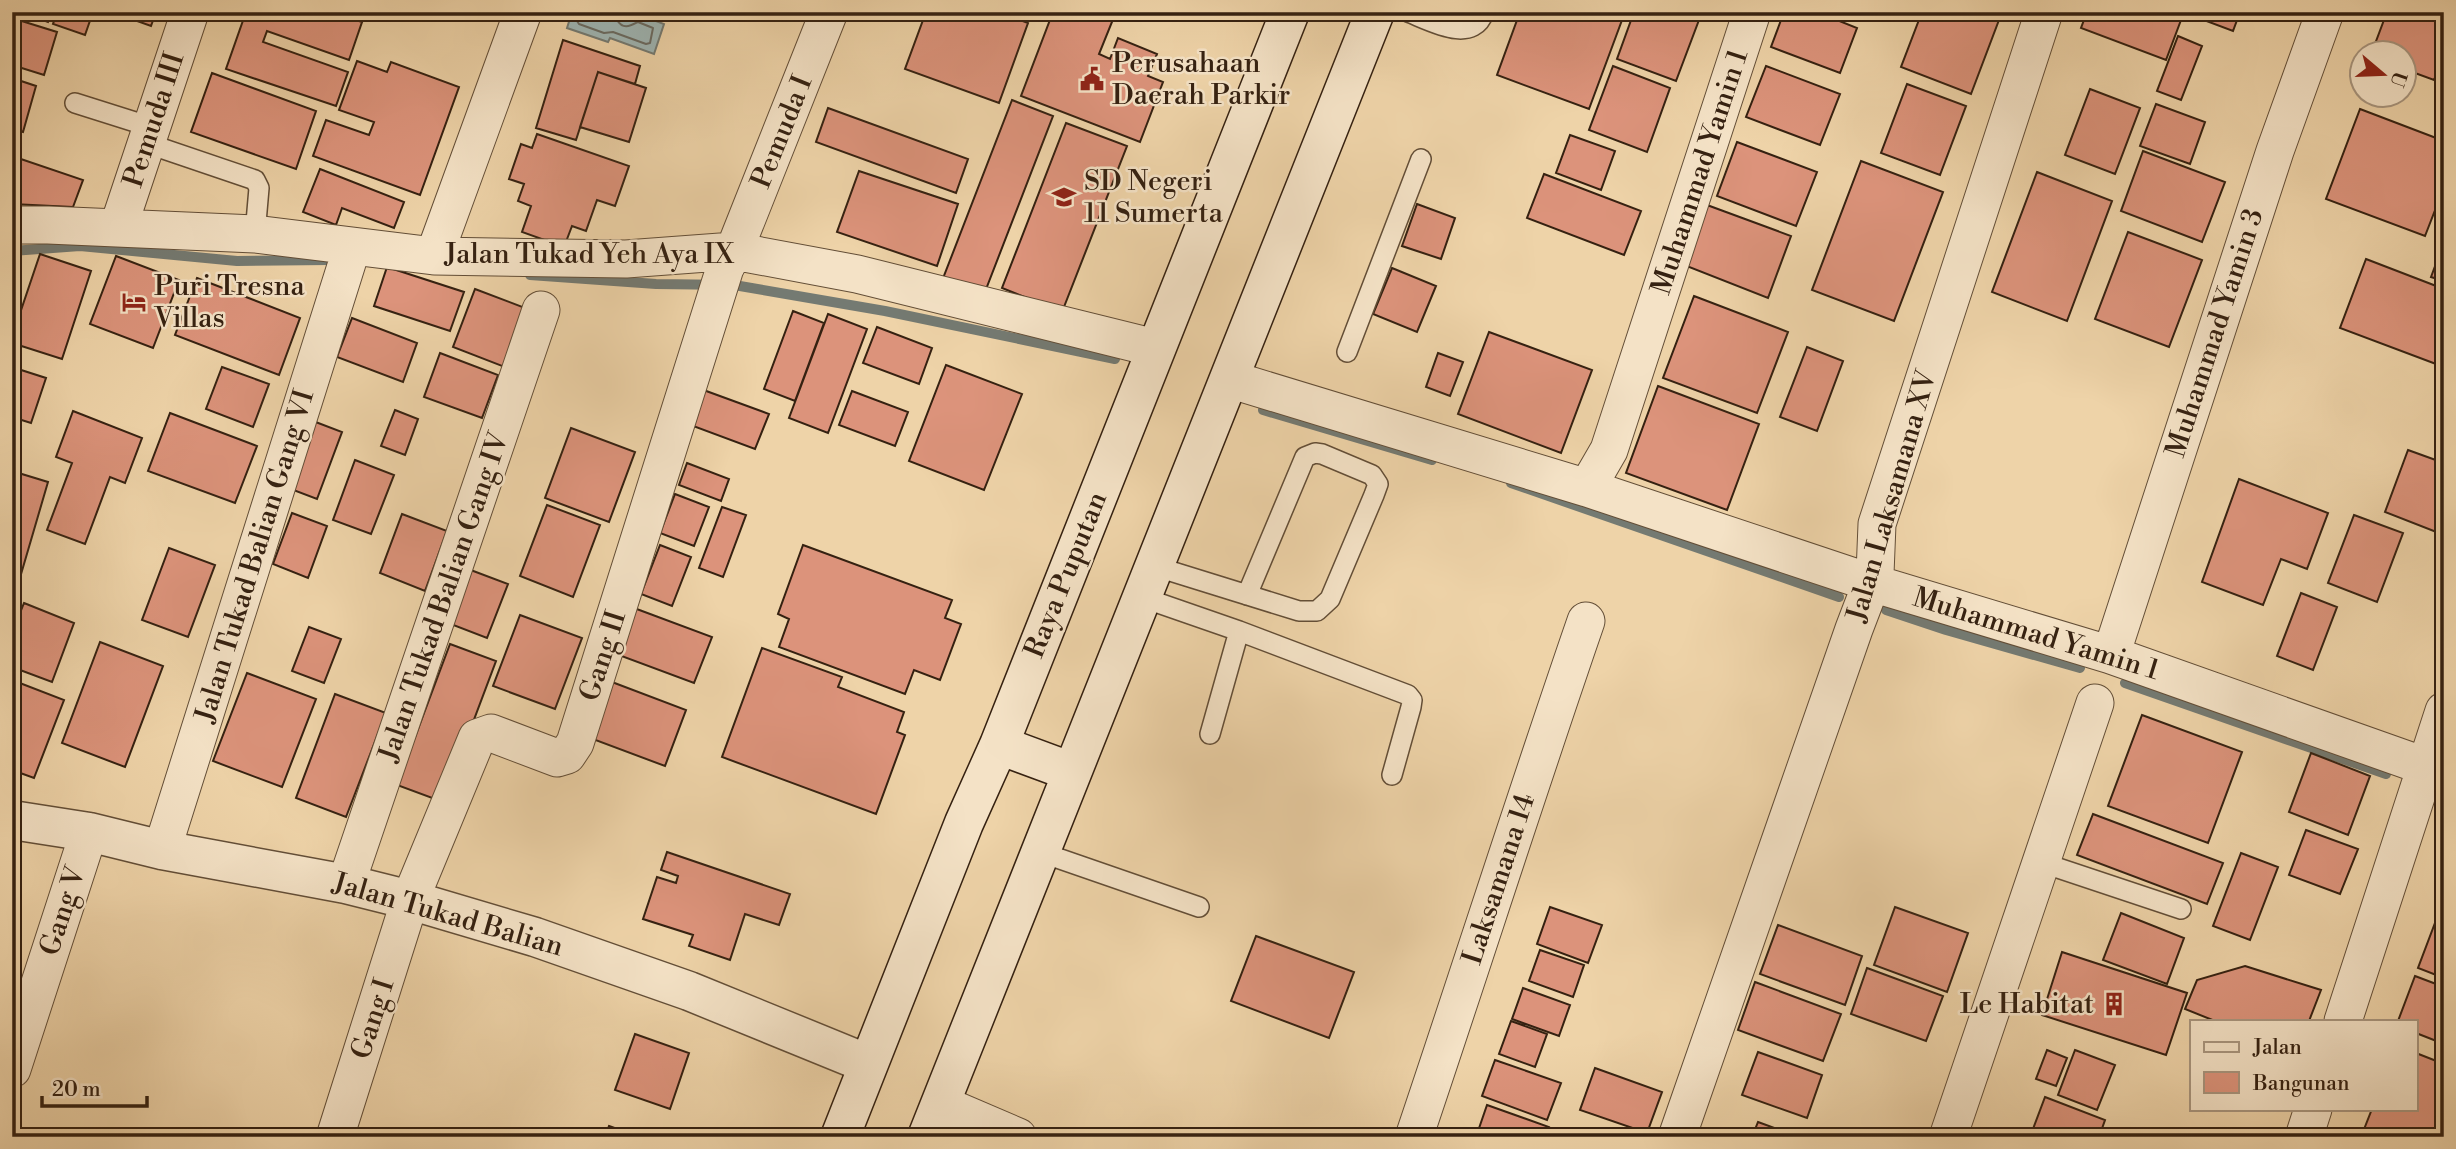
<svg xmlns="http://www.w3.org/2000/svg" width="2456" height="1149" viewBox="0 0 2456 1149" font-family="'Libre Bodoni',serif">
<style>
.water{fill:#9eb5b3;stroke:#747a72;stroke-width:2}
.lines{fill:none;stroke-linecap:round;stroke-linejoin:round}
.shore{stroke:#6a6b62;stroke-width:2}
.stream{stroke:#747a72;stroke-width:10}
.building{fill:#dc937b;stroke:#352111;stroke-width:2}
.service-casing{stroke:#634e37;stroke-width:22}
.minor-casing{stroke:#634e37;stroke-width:39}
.tertiary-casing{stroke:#634e37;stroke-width:41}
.secondary-casing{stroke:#352111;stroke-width:41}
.service{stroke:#f4e2c6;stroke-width:19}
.minor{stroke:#f4e2c6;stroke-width:37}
.tertiary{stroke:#f4e2c6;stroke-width:38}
.secondary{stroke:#f4e2c6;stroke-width:38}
.labels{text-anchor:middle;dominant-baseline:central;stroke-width:5;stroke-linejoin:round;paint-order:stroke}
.poi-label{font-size:28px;fill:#352111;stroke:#f4e2c6;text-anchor:start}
.street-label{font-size:28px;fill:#352111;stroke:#f4e2c6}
</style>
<rect width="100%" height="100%" fill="#eed3a8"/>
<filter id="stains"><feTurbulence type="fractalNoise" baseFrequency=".00286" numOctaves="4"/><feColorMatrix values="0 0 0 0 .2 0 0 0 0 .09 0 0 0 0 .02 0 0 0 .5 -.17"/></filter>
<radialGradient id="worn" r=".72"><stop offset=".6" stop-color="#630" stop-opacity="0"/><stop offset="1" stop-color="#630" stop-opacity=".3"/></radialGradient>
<path class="water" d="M572 12H626L624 18 629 20 632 12 664 24 654 54 610 38 608 42 567 28Z"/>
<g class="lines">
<path class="shore" d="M578 12 577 21 579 24 604 33 613 32 646 44 650 43 653 28 638 22C630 26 623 30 617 20L618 12"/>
<path class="stream" d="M12 251 80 246 237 261 330 260
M530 275 656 284 734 285 885 311 1115 359
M1263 410 1432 460
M1511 483 1839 597
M1886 610 1946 630 2080 668
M2125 683 2386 774
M2439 795 2444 797"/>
</g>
<path class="building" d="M21 12H52L48 22Z
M57 12H93L85 35 53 24Z
M112 12H156L151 26Z
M246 12H333L362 22 349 60 267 31 263 42 348 72 336 106 226 69Z
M926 12H1004V14L1028 23 999 103 905 69Z
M1053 12H1116L1099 54 1110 59 1118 38 1157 54 1148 76 1163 82 1140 142 1021 96Z
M1520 12H1625L1589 109 1497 75Z
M1634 12H1702L1676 81 1617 59Z
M1784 12H1817L1857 28 1840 73 1771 47Z
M1922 12H2002L1971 94 1901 67Z
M2087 12H2184L2166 60 2081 28Z
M2195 12H2240L2233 31 2193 16Z
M2387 12H2444V54L2434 80 2404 69V52H2372Z
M12 18 57 32 44 75 12 65Z
M2178 36 2202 46 2181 100 2157 91Z
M563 40 640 66 635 84 598 72 576 140 536 128Z
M357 61 387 72 391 62 459 87 420 195 313 156 326 120 369 135 374 122 339 110Z
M1613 66 1670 88 1647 152 1589 130Z
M1766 66 1840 94 1820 145 1746 117Z
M598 72 646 88 629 142 580 127Z
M212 73 316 111 296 169 191 132Z
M12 78 36 86 23 132 12 129Z
M1907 84 1966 106 1940 175 1881 153Z
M2090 89 2140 108 2115 174 2065 155Z
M1012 100 1053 116 983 297 942 281Z
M2156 104 2205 122 2190 164 2140 146Z
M828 108 968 159 956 193 816 142Z
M2360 109 2444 141V187L2425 236 2326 199Z
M1066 123 1127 146 1062 312 1002 288Z
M537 134 629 166 615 206 597 200 586 231 572 226 564 247 522 232 531 206 518 201 524 184 509 179 521 144 532 148Z
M1570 135 1615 151 1601 190 1556 173Z
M1737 142 1817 172 1796 226 1717 196Z
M2143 151 2225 182 2202 242 2121 211Z
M12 156 83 180 73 207 12 204Z
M1861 161 1943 192 1894 321 1812 290Z
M320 169 404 202 394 228 342 208 336 225 303 212Z
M859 171 958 204 937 266 837 232Z
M2037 172 2112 201 2067 321 1992 292Z
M1544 174 1641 211 1624 255 1527 218Z
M1417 204 1455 218 1441 259 1402 246Z
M1707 205 1791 236 1768 298 1684 265Z
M2128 232 2202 260 2169 347 2095 319Z
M2444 242V281L2431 277Z
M40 254 91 271 62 359 12 343V337Z
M116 256 179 280 153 348 90 324Z
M2366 259 2444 289V367L2340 328Z
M387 267 464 292 450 331 374 306Z
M1392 268 1436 286 1417 332 1373 314Z
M197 278 300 318 279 375 175 335Z
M475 289 533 311 510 369 453 347Z
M1694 296 1788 332 1757 413 1663 378Z
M793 311 824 323 795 401 764 389Z
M828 314 867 329 828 433 789 418Z
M352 318 417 343 403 382 337 357Z
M877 327 932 348 919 384 863 363Z
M1489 332 1592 370 1561 453 1458 414Z
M1807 347 1843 361 1817 431 1780 417Z
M440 353 498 375 482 418 424 397Z
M1438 353 1463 362 1450 396 1426 387Z
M946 365 1022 394 984 490 909 461Z
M222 367 269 384 253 427 206 409Z
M18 369 46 378 31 423 12 417V385Z
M1658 386 1759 424 1727 510 1626 473Z
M698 388 769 414 755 449 685 423Z
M852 391 908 412 895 446 839 425Z
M395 410 418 419 405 455 381 446Z
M73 411 142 438 125 483 110 477 85 544 47 530 72 463 56 457Z
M170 413 257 446 235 503 148 471Z
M313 421 342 432 317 499 288 488Z
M571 428 635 452 609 522 545 498Z
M2408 450 2444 463V535L2385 512Z
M355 460 394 475 371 534 333 520Z
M687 463 729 479 721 501 679 485Z
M12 471 48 482 12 605Z
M2239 479 2328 513 2307 569 2281 559 2263 605 2202 582Z
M675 494 709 507 694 546 660 533Z
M547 505 600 525 573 597 520 576Z
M722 507 746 515 723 577 699 568Z
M292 513 327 526 308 578 273 564Z
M402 514 447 531 425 591 380 573Z
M2354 515 2403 533 2377 602 2328 583Z
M660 545 691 557 672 606 641 594Z
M803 545 952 600 945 618 961 624 940 680 914 670 905 694 779 647 789 619 778 614Z
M169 548 215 565 188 637 142 620Z
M468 569 508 584 487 638 448 623Z
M2301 593 2337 607 2313 670 2277 656Z
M24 603 74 623 52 682 12 667V633Z
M634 608 712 637 694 683 616 654Z
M520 615 582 638 555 709 493 686Z
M309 627 341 639 324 683 292 671Z
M100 642 163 666 125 767 62 743Z
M450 644 496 661 443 802 397 785Z
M762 648 842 677 838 687 904 712 897 732 905 735 876 814 722 757Z
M247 673 316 699 282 787 213 761Z
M604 679 686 710 665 766 582 735Z
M12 680 64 700 34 778 12 770Z
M335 694 386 713 346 817 296 798Z
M2142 715 2242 752 2208 843 2108 806Z
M2311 753 2370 776 2348 835 2289 812Z
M2093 814 2223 863 2207 904 2077 855Z
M2306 830 2358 849 2340 894 2289 875Z
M667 852 790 894 779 925 745 914 730 960 689 946 693 935 643 919 657 877 676 883 678 876 661 870Z
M2241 853 2278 867 2250 940 2213 926Z
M1550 907 1602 925 1588 963 1537 944Z
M1895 907 1968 933 1947 992 1874 965Z
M2121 913 2184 938 2167 984 2103 960Z
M2438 915 2444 917V978L2418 968Z
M1778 925 1862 956 1845 1005 1760 974Z
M1256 936 1354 972 1329 1038 1231 1001Z
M1540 950 1584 965 1573 997 1529 981Z
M2062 952 2187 993 2166 1055 2042 1015Z
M2245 966 2321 990 2309 1021H2215L2185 1009 2197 980Z
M1867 968 1943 996 1926 1041 1851 1014Z
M2415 976 2444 987V1044L2416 1033V1021H2398Z
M1755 982 1841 1014 1823 1061 1738 1030Z
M1523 988 1570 1005 1559 1036 1512 1019Z
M1511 1021 1547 1034 1535 1067 1499 1054Z
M635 1034 689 1053 670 1109 615 1090Z
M2047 1050 2067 1058 2056 1086 2036 1079Z
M2075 1050 2115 1065 2097 1110 2058 1095Z
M1758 1052 1822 1075 1807 1118 1742 1095Z
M2416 1053 2444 1064V1137H2361L2372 1109H2416Z
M1495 1060 1561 1083 1547 1120 1482 1096Z
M1595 1068 1662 1092 1647 1133 1580 1110Z
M2045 1097 2105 1120 2099 1137H2030Z
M1487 1105 1549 1127 1546 1137H1476Z
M1758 1122 1799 1137H1752Z
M609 1126 640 1137H605Z"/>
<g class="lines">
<g class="service-casing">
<path id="service" d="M1408 12C1431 21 1473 45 1484 12
M75 103 151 127
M146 143 255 180 259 188 255 234
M1347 352 1421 159
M1154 566 1299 611H1317L1330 599 1374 495 1378 484 1372 475 1322 454 1315 453 1305 457 1247 595
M1141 597 1239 631 1210 734
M1239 631 1408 695 1412 700 1411 707 1392 775
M1040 852 1199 907
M2040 862 2181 909"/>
</g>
<g class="minor-casing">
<path id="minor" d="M12 225H48L255 234 434 256 626 259 734 251 857 274 1155 348
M118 228 190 12
M434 256 523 12
M1229 379 1587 488 1872 583 2111 655 2444 773
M1587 488 1609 450 1752 12
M2111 655 2275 151 2325 12
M162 850 347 263
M346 884 541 310
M2343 1021 2444 711
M12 1069 89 832
M941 1104 1018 1137
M335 1137 410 900 477 738 491 733 557 758 567 755 575 743 725 268 734 251 829 12
M1414 1137C1472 965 1527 792 1586 621
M1677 1137 1854 629 1875 574 1877 524 2044 12
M1948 1137 2095 703
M2304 1137 2313 1109"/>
</g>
<g class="tertiary-casing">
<path id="tertiary" d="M12 820 89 832 162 850 346 884 410 900 535 937 689 991 868 1064"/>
</g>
<g class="secondary-casing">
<path id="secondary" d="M999 745 1072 772
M840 1137 964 823 999 745 1290 12
M927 1137 1375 12"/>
</g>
<use href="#service" class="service"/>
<use href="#minor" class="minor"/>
<use href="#tertiary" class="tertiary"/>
<use href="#secondary" class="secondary"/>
</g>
<defs>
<g id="civic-bare" transform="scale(1.89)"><path d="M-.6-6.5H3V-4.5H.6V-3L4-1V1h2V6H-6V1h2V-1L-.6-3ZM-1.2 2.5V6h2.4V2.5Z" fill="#8f2418" stroke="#f4e2c6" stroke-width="2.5" paint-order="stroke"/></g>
<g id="school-bare" transform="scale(1.89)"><path d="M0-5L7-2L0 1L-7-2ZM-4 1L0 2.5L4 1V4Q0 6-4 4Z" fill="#8f2418" stroke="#f4e2c6" stroke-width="2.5" paint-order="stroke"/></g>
<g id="hotel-bare" transform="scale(1.89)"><path d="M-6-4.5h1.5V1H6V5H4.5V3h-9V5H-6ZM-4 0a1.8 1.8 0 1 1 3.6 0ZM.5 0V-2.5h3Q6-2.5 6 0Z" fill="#8f2418" stroke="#f4e2c6" stroke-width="2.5" paint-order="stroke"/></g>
<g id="building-bare" transform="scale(1.89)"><path d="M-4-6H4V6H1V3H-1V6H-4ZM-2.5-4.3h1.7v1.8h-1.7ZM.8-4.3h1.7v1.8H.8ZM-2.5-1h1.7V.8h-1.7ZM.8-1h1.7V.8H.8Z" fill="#8f2418" stroke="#f4e2c6" stroke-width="2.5" paint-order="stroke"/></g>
</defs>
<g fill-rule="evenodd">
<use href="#civic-bare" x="1092" y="79"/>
<use href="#school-bare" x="1064" y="197"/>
<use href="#hotel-bare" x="134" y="302"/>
<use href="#building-bare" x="2114" y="1004"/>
</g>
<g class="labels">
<g class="poi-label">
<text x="1112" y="63">Perusahaan<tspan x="1112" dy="32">Daerah Parkir</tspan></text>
<text x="1084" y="181">SD Negeri<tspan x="1084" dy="32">11 Sumerta</tspan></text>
<text x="154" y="286">Puri Tresna<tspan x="154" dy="32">Villas</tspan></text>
<text x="2094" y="1004" text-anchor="end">Le Habitat</text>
</g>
<g class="street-label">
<text transform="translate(154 120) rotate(-72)">Pemuda III</text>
<text transform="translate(782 132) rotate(-68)">Pemuda I</text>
<text transform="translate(1700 172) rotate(-72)">Muhammad Yamin 1</text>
<text x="589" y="254">Jalan Tukad Yeh Aya IX</text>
<text transform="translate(2215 333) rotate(-72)">Muhammad Yamin 3</text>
<text transform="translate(1892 496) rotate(-74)">Jalan Laksamana XV</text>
<text transform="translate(255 556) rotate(-73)">Jalan Tukad Balian Gang VI</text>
<text transform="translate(1066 575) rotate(-68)">Raya Puputan</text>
<text transform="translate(444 597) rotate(-71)">Jalan Tukad Balian Gang IV</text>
<text transform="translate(2036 634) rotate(17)">Muhammad Yamin 1</text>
<text transform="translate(603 656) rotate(-72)">Gang II</text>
<text transform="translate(1499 879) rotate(-72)">Laksamana 14</text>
<text transform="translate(63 911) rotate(-72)">Gang V</text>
<text transform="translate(448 915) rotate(16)">Jalan Tukad Balian</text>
<text transform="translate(373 1019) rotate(-72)">Gang I</text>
</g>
</g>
<rect width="2456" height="1149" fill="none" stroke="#eed3a8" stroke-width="42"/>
<rect x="14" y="14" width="2428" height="1121" fill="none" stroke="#352111" stroke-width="3.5"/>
<rect x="21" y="21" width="2414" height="1107" fill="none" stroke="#352111" stroke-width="2"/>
<rect x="2190" y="1020" width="228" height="91" fill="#f4e2c6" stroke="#a8957e" stroke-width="2"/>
<rect x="2204" y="1042" width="35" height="10" fill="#f4e2c6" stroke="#a8957e" stroke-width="2"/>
<text x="2253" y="1054" font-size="21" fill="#352111">Jalan</text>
<rect x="2204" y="1072" width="35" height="21" fill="#dc937b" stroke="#a8957e" stroke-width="2"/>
<text x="2253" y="1090" font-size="21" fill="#352111">Bangunan</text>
<g transform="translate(2383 74) rotate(109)"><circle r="33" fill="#f4e2c6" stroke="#a8957e" stroke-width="2"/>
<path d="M0-5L12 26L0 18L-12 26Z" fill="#8f2418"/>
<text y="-10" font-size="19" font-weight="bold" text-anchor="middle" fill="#352111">U</text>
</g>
<path d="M42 1096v10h105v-10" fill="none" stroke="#352111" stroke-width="3.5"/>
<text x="52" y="1096" font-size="21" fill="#352111" stroke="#f4e2c6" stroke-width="5" paint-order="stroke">20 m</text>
<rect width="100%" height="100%" filter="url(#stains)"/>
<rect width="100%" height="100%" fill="url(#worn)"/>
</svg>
